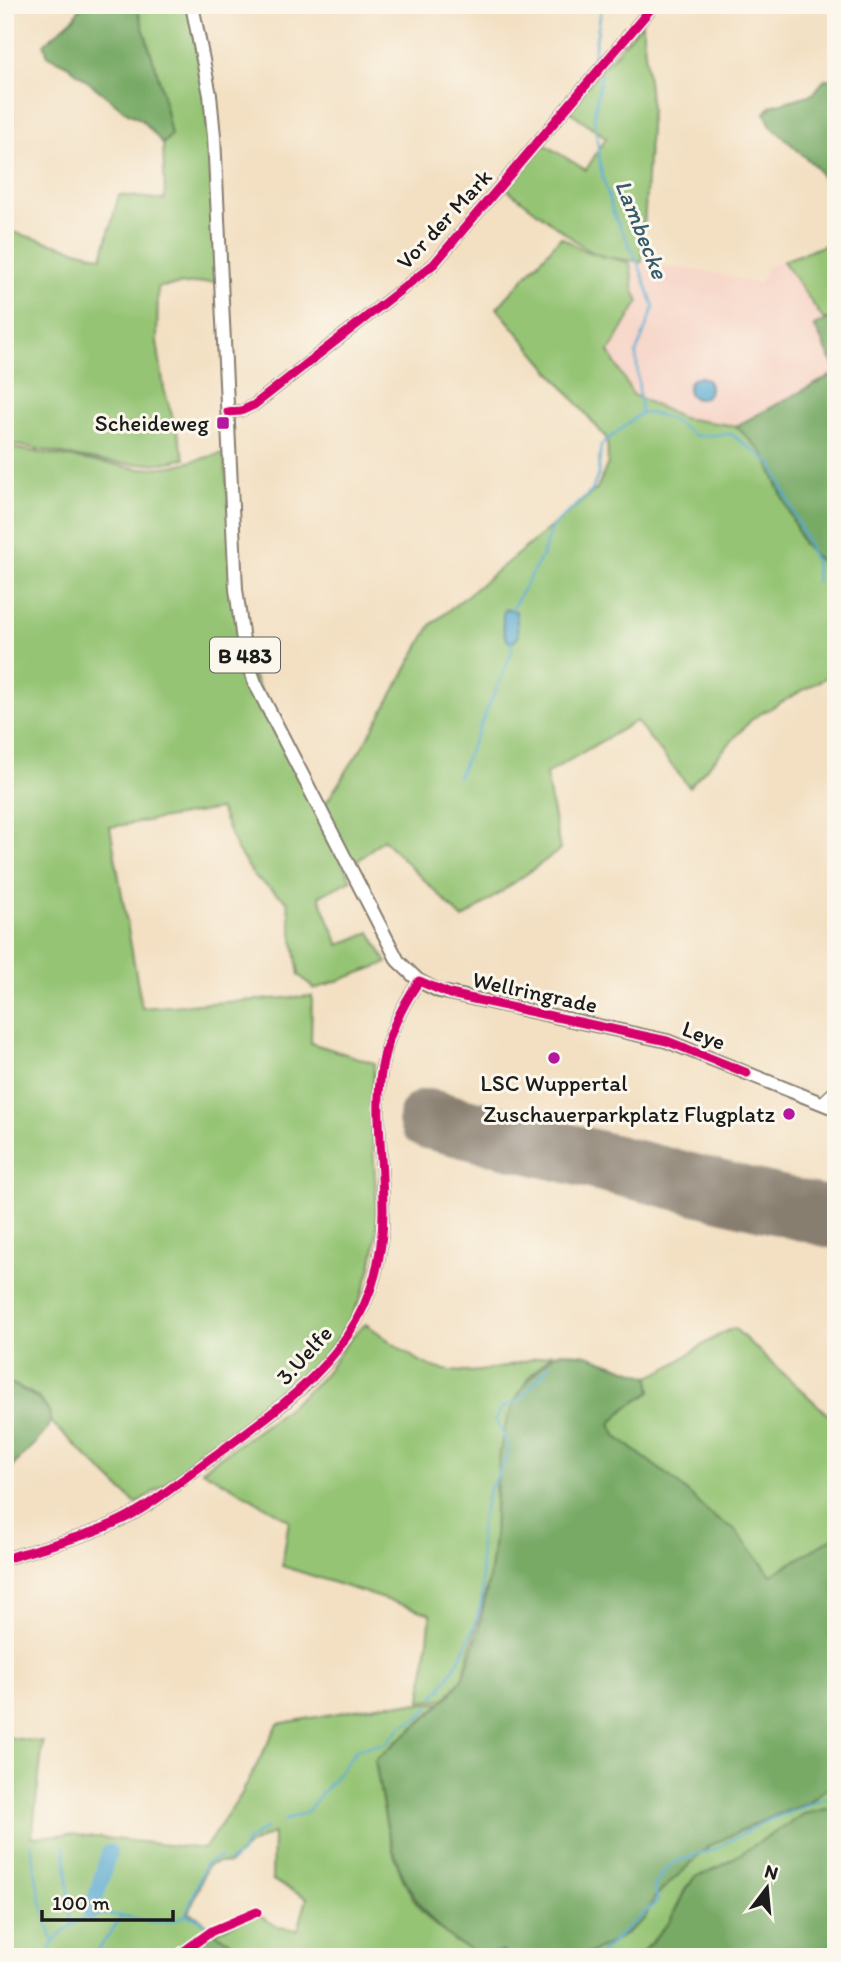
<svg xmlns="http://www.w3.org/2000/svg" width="841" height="1962" viewBox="0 0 841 1962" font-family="Itim,sans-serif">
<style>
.built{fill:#f6d2c4}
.green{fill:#95c474;stroke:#587048;stroke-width:2}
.forest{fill:#78aa66;stroke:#4a6341;stroke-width:2}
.water{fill:#54a8cf;stroke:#386276;stroke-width:2}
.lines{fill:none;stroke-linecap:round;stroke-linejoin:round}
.stream{stroke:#54a8cf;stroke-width:2.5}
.river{stroke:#54a8cf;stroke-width:16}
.runway{stroke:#887e70;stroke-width:60}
.street-casing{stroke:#887e70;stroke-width:11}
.secondary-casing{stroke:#887e70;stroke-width:14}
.primary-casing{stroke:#887e70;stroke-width:16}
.street{stroke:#fff;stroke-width:8}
.secondary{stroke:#fff;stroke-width:10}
.primary{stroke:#fff;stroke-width:12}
.cycleway-casing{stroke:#fbf7ec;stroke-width:13}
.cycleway{stroke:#d6006c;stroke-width:9}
.poi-dot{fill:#b5179e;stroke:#fbf7ec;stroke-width:2.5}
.labels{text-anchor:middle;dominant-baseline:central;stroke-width:6;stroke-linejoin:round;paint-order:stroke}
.shield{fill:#fbf7ec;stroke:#5f5e5a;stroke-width:2}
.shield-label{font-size:21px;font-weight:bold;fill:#1c1c1c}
.street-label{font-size:23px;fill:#1c1c1c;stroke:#fbf7ec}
.poi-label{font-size:23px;fill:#1c1c1c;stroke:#fbf7ec;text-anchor:end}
.water-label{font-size:24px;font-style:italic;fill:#355b6d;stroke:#fbf7ec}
</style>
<rect width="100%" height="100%" fill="#fbf7ec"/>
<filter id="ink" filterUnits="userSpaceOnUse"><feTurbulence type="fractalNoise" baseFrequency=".0143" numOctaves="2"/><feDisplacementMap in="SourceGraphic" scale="14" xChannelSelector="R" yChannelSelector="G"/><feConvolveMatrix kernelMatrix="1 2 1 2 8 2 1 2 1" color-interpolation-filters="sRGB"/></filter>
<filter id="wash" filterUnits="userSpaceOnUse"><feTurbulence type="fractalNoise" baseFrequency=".00686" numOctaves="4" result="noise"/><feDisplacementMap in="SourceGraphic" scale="28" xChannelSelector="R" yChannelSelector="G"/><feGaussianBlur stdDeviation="1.57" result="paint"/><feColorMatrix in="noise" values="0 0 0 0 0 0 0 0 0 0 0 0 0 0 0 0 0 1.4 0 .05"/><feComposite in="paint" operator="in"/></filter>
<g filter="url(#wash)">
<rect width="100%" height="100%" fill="#f3e0c3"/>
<path class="built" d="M783 261 824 320 814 327 836 373 736 426 682 418 633 395 609 351 639 301 634 291 630 263 704 271 760 284 767 267Z"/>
<path class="green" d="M136 5H188L205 96 218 281 158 287 157 341 164 389 185 458C134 475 58 451 5 443V230L102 257 119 195 165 200 163 144 171 135 160 82Z
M642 23 651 109 642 262 601 256 586 249 503 186 542 143 586 170 606 138 567 109Z
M561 237 585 251 630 263 634 291 639 301 609 352 633 395 682 418 736 426 764 454 803 544 836 577V672L753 718 689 787 636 721 546 774 560 850 463 919 383 839 352 866 322 809 366 741 431 625 597 489 608 463 607 439 497 308Z
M836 241V315L824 320 783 261Z
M5 447 141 469 173 466 224 453 243 655 351 880 319 896 339 945 370 932 387 963 315 989 299 975 287 901 255 877 237 850 220 809 110 827 142 1008 312 996 311 1043 374 1063C374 1080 372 1098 372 1116 372 1156 379 1197 376 1238 363 1369 233 1437 136 1504L50 1421C48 1396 26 1390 5 1381Z
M366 1324C384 1336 401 1351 420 1361 460 1384 512 1365 553 1353L529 1377 495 1485 494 1536 489 1579 463 1677 444 1700 421 1701 431 1614 282 1566 289 1520 202 1470C241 1442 283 1415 318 1381 335 1364 346 1338 366 1324Z
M734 1328 836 1422V1536L771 1575 734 1529 715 1518 675 1481 617 1437 610 1424 627 1407 651 1392 649 1377C680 1365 703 1340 734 1328Z
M442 1703 375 1760C386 1825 395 1919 468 1945 481 1950 490 1955 504 1951L508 1957H244L246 1953 215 1932 257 1914 278 1927 298 1930 307 1898 272 1880 273 1833 249 1845 229 1864 218 1862 207 1866 189 1913 200 1918 212 1930 174 1957H5V1737L43 1742 32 1837 68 1834 204 1849 241 1795 278 1724 388 1704Z
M836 1788V1807L804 1814 721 1866 696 1877 686 1887 670 1921 639 1957H575L595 1951 623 1936 644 1919 655 1897 710 1845 768 1818 809 1803 824 1790Z"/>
<path class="forest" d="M81 5H136L160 82 171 135 163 144 142 120 126 112 67 65 48 56 44 44 75 17Z
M825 79 836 80V199L816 167 771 126 765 113 771 106 813 94Z
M836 315V369L814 326Z
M836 373V577L803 544 764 454 736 426Z
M562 1352 587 1355 649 1377 651 1392 627 1407 610 1424 617 1437 675 1481 715 1518 734 1529 771 1575 836 1536V1788L824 1790 809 1803 768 1818 710 1845 655 1897 644 1919 623 1936 595 1951 574 1957H508L504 1951C481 1957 462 1949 445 1933 392 1886 387 1826 375 1760 399 1738 450 1704 463 1676 478 1646 492 1570 494 1535 499 1475 492 1410 542 1366 550 1359 551 1354 562 1352Z
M5 1381C81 1415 47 1429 5 1474Z
M836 1807V1957H639L670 1921 687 1887 696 1877 721 1866 804 1814Z
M215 1932 246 1954 244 1957H177Z"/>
<path class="water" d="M688 388a11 11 0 1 1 22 0a11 11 0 1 1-22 0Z
M505 609 516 611 518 638 511 643C502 638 501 617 505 609Z"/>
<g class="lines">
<path class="stream" d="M593 58 602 5
M592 63 593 67
M601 74 594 116 601 170 613 213 637 260 654 307 636 353 641 413C664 413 677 422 694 436L731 434 772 464 815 561 817 582
M512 609 542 556 551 528 592 491 598 475 601 445 641 413
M458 777 512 652 511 643
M433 1697C452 1679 480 1622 482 1595 483 1571 477 1550 481 1525 483 1514 485 1499 490 1488 497 1475 505 1464 509 1449L496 1420 501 1408 519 1401 550 1365
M283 1821 308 1811 358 1748 385 1744 402 1726 416 1719 429 1707
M31 1843 39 1893 53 1942
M65 1847 71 1924
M228 1862 241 1854 246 1842 266 1828
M186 1915 205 1865 216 1858H221
M186 1915 199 1919 207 1926
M220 1944 235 1957
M50 1957C48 1946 54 1942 61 1934 109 1889 145 1939 186 1915
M93 1957 122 1916
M596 1957 658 1901 654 1887 666 1868 678 1861 715 1849 764 1822 836 1794"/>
<path class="river" d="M91 1913 109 1852"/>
<path class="runway" d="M428 1119 836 1219"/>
</g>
</g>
<g filter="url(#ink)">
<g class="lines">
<g class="street-casing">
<path id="street" d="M820 1103 836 1088
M176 1957 212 1931 257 1912"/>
</g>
<g class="secondary-casing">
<path id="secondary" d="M228 412 241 411 254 405 434 264 654 5
M5 1559C44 1546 84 1538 121 1520 156 1503 186 1476 217 1454 309 1387 385 1332 383 1206 382 1115 362 1064 419 981"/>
</g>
<g class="primary-casing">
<path id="primary" d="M192 5 210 95 214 136 236 589 245 655 255 683 398 961 419 981 439 991 667 1041 836 1109"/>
</g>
<use href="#street" class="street"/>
<use href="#secondary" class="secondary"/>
<use href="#primary" class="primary"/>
<g class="cycleway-casing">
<path id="cycleway" d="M228 412 241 411 254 405 434 264 654 5
M5 1559C44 1546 84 1538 121 1520 156 1503 186 1476 217 1454 309 1387 385 1332 383 1206 382 1115 362 1064 419 981L450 994 667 1041 747 1073
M176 1957 212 1931 257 1912"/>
</g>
<use href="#cycleway" class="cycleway"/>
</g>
</g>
<g class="poi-dot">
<rect x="216" y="416" width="14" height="14" rx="3.5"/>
<circle cx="554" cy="1058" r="7"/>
<circle cx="789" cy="1114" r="7"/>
</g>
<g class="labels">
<rect class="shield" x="210" y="637.5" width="70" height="35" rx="5"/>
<g class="shield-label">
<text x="245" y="655">B 483</text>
</g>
<g class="street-label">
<text transform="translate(444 219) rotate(-47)">Vor der Mark</text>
<text transform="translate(535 992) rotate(12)">Wellringrade</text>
<text transform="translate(704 1035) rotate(21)">Leye</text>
<text transform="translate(304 1355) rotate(-48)">3.Uelfe</text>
</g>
<g class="poi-label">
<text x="209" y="423">Scheideweg</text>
<text x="554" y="1083" text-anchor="middle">LSC Wuppertal</text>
<text x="775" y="1114">Zuschauerparkplatz Flugplatz</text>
</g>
<g class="water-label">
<text transform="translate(642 229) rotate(68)">Lambecke</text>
</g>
</g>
<rect width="841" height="1962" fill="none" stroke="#fbf7ec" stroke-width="28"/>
<g transform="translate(767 1888) rotate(16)" stroke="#fbf7ec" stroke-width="5" paint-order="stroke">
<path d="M0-5L12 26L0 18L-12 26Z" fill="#1c1c1c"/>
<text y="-10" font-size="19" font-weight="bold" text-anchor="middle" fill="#1c1c1c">N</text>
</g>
<path d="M42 1910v10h131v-10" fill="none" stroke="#1c1c1c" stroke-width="3.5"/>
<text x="52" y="1910" font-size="21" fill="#1c1c1c" stroke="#fbf7ec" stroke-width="5" paint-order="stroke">100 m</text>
</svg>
